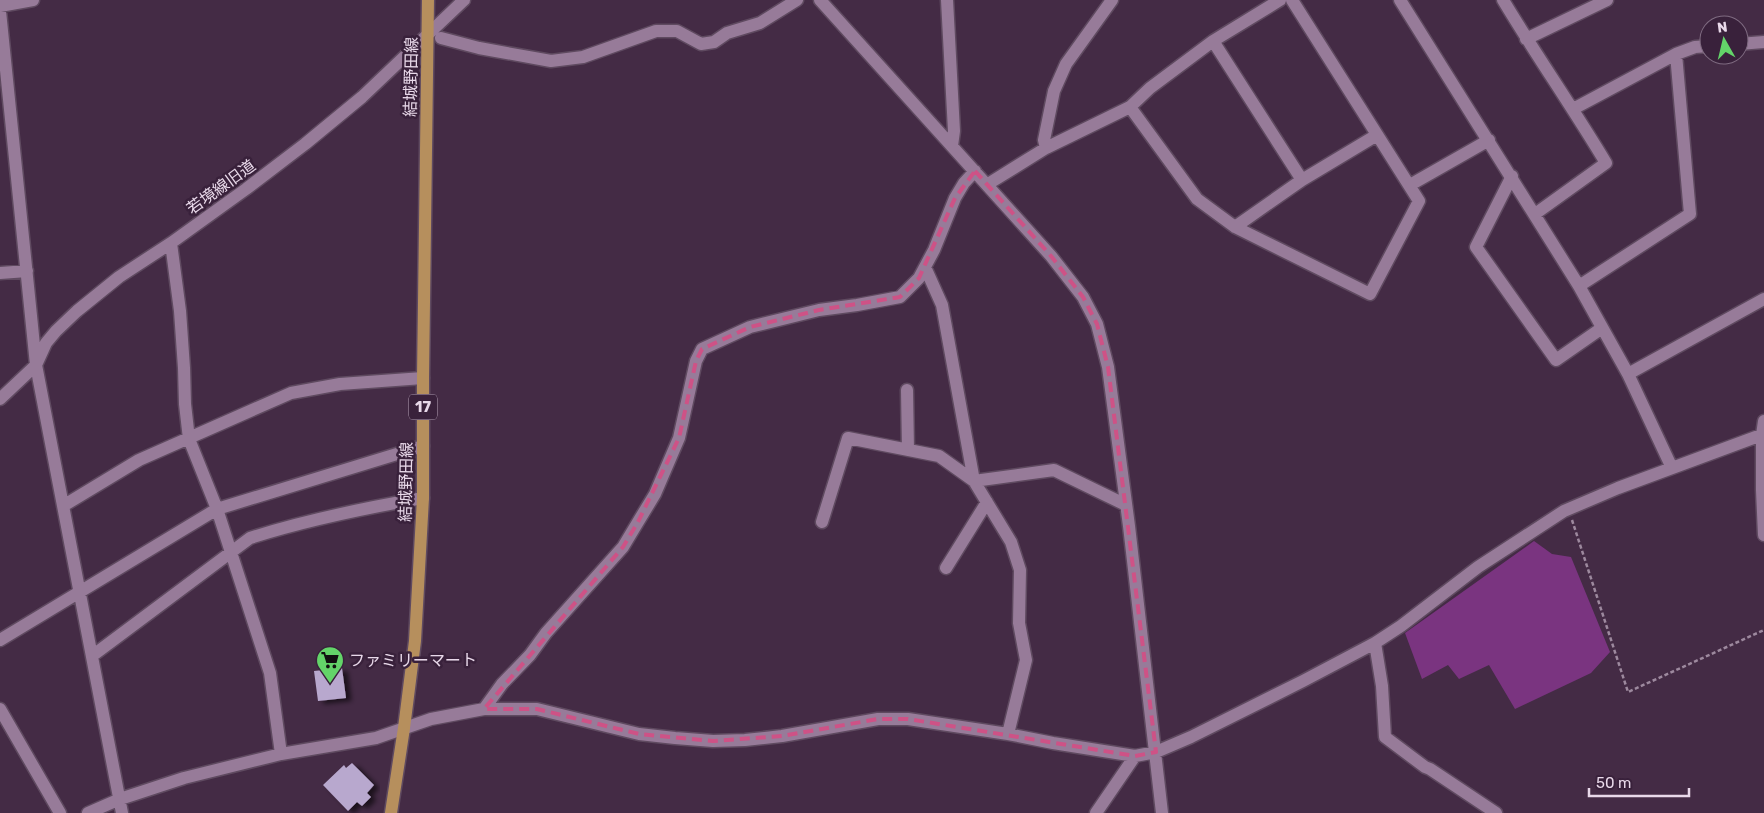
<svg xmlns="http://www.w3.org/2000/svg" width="1764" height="813" viewBox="0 0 1764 813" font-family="Rubik,'Noto Sans JP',sans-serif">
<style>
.green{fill:#7a3480}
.building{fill:#b8a8ce;filter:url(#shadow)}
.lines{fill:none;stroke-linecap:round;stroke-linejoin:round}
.minor-casing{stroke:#5f4a60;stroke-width:15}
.major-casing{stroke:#5f4a60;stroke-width:15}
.path{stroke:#9d899e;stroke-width:2.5;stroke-dasharray:4 2.5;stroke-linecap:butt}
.minor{stroke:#977b99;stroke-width:12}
.major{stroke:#b68f5d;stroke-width:12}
.marked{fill:none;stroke:#ce5286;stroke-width:4;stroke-dasharray:10 6;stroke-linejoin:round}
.labels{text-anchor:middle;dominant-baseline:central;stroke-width:5;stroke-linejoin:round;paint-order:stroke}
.shield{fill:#39213b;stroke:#b4a2b6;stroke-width:1}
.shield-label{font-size:15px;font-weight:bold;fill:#e9d9ea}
.street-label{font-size:16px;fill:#e9d9ea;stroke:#39213b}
.poi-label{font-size:16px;fill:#e9d9ea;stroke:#39213b;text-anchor:start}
</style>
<defs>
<filter id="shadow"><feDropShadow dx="5.5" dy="3" stdDeviation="2.5" flood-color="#0009"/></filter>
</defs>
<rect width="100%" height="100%" fill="#442b45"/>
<path class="green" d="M1534 541 1552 554 1571 557 1610 652 1591 673 1515 709 1489 665 1459 679 1448 665 1422 679 1405 633Z"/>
<path class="building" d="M342 668 346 698 318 701 314 671Z
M352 763 374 785 367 793 371 797 362 806 357 802 348 811 323 785 344 765 346 768Z"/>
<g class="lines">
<g class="minor-casing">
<path id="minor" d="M820 0 1051 256 1083 297 1097 324 1108 367 1129 526 1162 813
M947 0 954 131 952 146
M1400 0 1579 286 1628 374 1672 468
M1503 0C1536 55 1573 108 1606 163L1535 214
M0 6 33 0
M0 11 36 365 122 813
M441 38 479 48 551 61 583 57 656 31H677L701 44 714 42 727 33 760 23 797 0
M1526 39 1607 0
M1213 41 1302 180
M1739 44 1764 42
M1130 107 1197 199 1235 227 1370 294 1419 201 1292 0
M1573 109 1676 54 1695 47 1709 46
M1046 148 1044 140 1054 91 1066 64 1112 0
M1512 176 1476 247 1556 360 1602 328
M988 184 1046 148 1130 107 1150 88 1213 41 1280 0
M1410 185 1489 140
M1235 227 1302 180 1377 135
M171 243 180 311 184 368 185 404 189 439 217 509 270 673 281 754
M925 267 942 305 974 481 1011 542 1020 570 1019 623 1026 660 1008 734
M0 273 27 271
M1579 286 1690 214 1676 54
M1628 374 1764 299
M907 390 908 450
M0 399 36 365 46 343 56 331 77 311 119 277 171 243 246 189 305 144 362 97 464 0
M1764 421 1762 435V490L1764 535
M63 506 139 460 291 393 340 384 423 378
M822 522 848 438 939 456 974 481 1054 470 1126 505
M946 568 987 502
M0 640 217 509 423 446
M1375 643 1382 686 1385 737 1425 767 1430 769 1496 813
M92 656 250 538C306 520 365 508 423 498
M0 709 60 813
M484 709 502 684 530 655 546 633 623 547 638 522 655 494 679 438 696 361 702 349 750 327 819 310 857 305 900 297 919 278 934 250 955 198 964 183 975 171
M88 813 120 799 184 778 281 754 376 738 431 719 484 709H537L639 734 675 738 713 741 745 740 782 736 878 719H908L1008 734 1053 743 1135 756 1156 752 1191 737 1303 681 1375 643 1401 626 1478 567 1564 511 1618 488 1764 434
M1096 813 1135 756"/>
</g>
<g class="major-casing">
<path id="major" d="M391 813 404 728 415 641 423 498V378L428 0"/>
</g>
<path class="path" d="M1572 520 1628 692 1764 630"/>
<use href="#minor" class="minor"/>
<use href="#major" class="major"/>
</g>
<path class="marked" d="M975 171 1051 256 1083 297 1097 324 1108 367 1156 752 1135 756 908 719H878L782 736 713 741 639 734 537 709H484L623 547 638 522 679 438 696 361 702 349 750 327 819 310 900 297 919 278 955 198Z"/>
<defs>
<g id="supermarket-pin" transform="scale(1.4375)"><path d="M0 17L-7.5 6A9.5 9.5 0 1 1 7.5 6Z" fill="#63d469" stroke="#39213b"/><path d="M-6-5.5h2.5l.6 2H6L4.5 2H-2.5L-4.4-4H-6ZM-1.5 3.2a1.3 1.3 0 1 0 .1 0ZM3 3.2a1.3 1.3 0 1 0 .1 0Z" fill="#111"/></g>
</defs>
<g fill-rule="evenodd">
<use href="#supermarket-pin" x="330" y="660"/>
</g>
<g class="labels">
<rect class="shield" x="409" y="394.5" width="28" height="25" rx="4"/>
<g class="shield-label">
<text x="423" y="407">17</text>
</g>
<g class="street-label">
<text transform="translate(411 77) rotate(-89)">結城野田線</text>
<text transform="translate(221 187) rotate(-36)">若境線旧道</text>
<text transform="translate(406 482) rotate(-89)">結城野田線</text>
</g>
<g class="poi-label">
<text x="349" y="660">ファミリーマート</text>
</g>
</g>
<g transform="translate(1724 40) rotate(352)"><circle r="24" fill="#39213b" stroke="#7f6b81"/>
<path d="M0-4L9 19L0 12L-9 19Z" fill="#63d469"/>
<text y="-8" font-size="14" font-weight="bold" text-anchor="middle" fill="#e9d9ea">N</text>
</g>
<path d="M1589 788v8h100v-8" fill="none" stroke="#e9d9ea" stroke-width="2.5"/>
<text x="1596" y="788" font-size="15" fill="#e9d9ea" stroke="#39213b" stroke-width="4" paint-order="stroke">50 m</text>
</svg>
